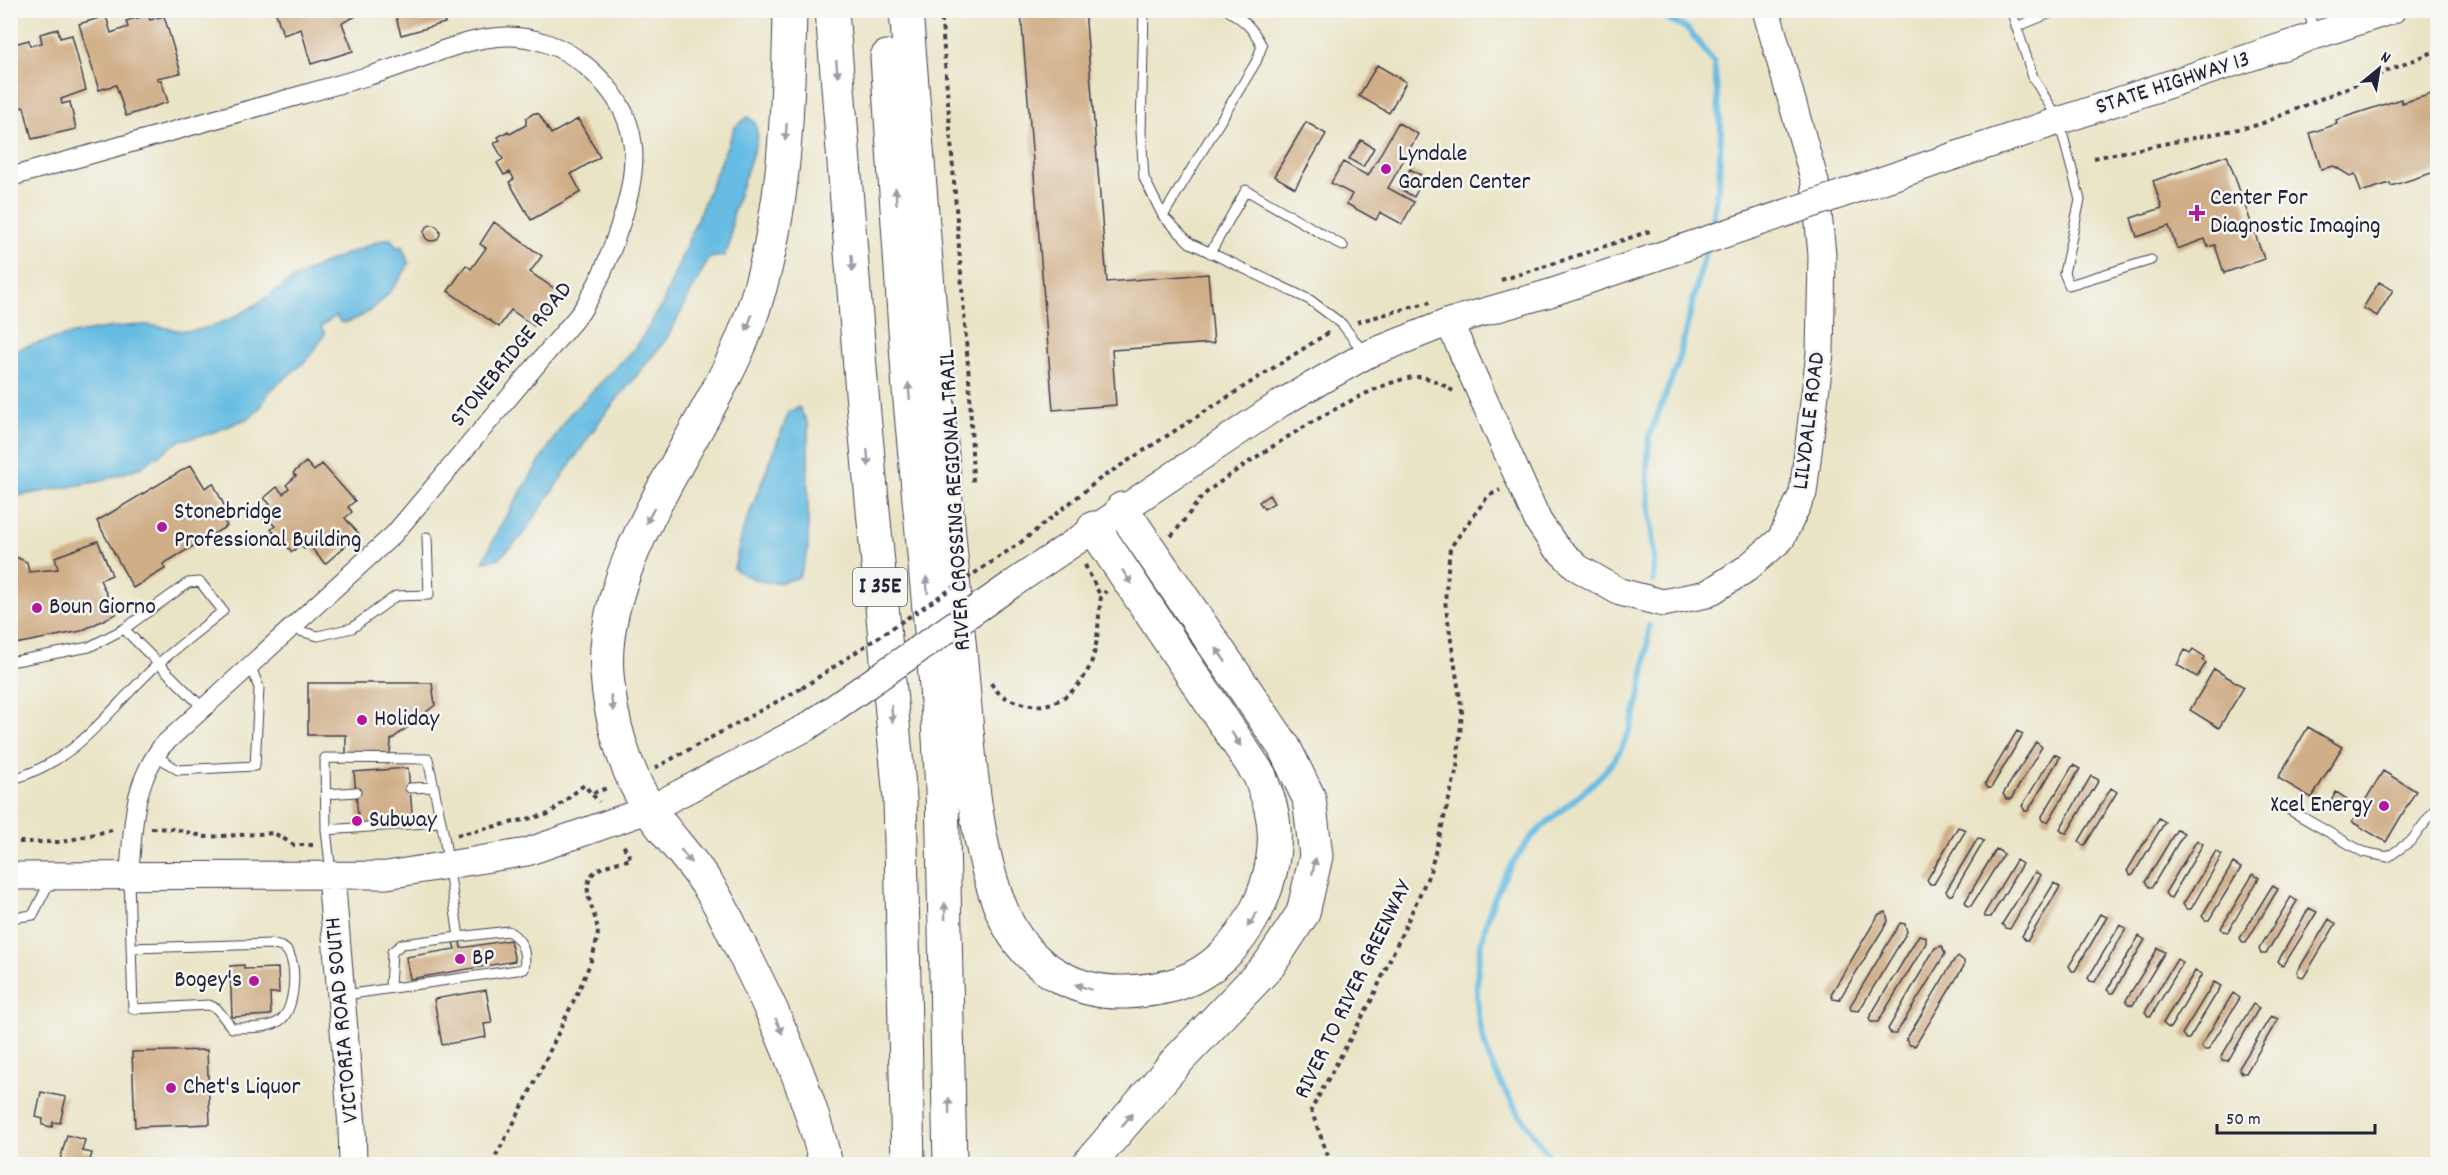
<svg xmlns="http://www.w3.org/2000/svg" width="2448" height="1175" viewBox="0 0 2448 1175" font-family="Dekko,sans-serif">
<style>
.water{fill:#66bce2;stroke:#446f8e;stroke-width:1.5}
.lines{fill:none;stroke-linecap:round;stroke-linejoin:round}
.stream{stroke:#66bce2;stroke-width:6}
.building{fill:#d0ae87}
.lane-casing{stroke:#403f50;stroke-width:11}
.street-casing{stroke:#403f50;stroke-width:20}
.secondary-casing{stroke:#403f50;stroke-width:29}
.highway-casing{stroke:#403f50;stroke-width:35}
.path{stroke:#403f50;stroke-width:4;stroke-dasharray:4.5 4.5;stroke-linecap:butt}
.lane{stroke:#fff;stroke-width:9}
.street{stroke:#fff;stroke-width:18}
.secondary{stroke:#fff;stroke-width:27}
.highway{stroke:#fff;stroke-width:33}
.secondary-bridge-casing{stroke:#403f50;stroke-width:29;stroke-linecap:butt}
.path-bridge{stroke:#403f50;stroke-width:4;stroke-dasharray:4.5 4.5;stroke-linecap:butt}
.secondary-bridge{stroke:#fff;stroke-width:27}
.oneway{fill:#9c9ca7}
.poi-dot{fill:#b5179e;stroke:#f6f6f2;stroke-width:2}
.labels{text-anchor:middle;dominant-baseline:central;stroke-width:5;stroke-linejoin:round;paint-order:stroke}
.shield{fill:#f6f6f2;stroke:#626272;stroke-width:1.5}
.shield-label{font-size:22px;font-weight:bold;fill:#22223b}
.street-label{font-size:24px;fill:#22223b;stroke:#f6f6f2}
.poi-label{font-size:24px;fill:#22223b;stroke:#f6f6f2;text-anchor:start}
</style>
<rect width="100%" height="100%" fill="#f6f6f2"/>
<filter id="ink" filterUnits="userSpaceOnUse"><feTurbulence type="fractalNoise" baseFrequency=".0167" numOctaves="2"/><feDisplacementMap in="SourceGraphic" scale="12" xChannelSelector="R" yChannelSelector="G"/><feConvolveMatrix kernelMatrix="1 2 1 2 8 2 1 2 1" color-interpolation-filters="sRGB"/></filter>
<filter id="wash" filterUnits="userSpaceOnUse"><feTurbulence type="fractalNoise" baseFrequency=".008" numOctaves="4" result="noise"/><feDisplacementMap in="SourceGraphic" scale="24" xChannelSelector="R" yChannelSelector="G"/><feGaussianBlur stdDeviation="1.35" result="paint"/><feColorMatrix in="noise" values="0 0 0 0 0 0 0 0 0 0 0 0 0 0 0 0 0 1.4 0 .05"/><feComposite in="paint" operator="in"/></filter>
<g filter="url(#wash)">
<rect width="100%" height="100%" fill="#eae4c6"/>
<path class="water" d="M748 117 755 123 758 137 733 213 730 243 724 256 709 258 667 338 601 419 521 537 499 558 483 562 499 528 567 417 637 346 661 307 735 127Z
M385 239H391L397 247 402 246 409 264C395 289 370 319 341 323L336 316 321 326 325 334 310 357 270 391 262 405 251 417 209 434 181 440 141 467 101 481 11 497V352C54 336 98 327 144 325 164 325 182 335 202 329 230 322 252 308 274 292 306 268 348 253 385 239Z
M799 407 808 424V551L799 577C776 587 755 583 734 569L742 533 789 412Z"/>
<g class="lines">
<path class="stream" d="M1652 10 1689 30 1714 63 1721 130 1719 180 1710 230
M1653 581 1654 561 1647 473 1649 436 1677 366 1706 249
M1555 1164C1532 1131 1505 1098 1490 1060 1462 989 1481 896 1531 838 1558 808 1605 783 1623 745 1641 709 1646 665 1649 626"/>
</g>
<g id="blocks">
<path class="building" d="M275 10H366V11L342 23 353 51 311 64 301 29 283 35Z
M401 10H441L445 23 401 35 395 13Z
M1059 10H1085L1107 282 1208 274 1214 343 1112 350 1116 405 1053 410 1021 13Z
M148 15 150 20 164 16 181 73 157 78 158 81 161 80 168 102 126 116 116 85 99 90 79 24 106 16 111 33 128 27 126 21Z
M58 29 60 38 72 35 86 90 61 99 62 104 70 102 76 129 32 139 24 107 10 109V45L29 40 30 46 42 43 40 34Z
M1377 65 1406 82 1389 113 1359 96Z
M2432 94 2438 111V171L2391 186 2390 183 2361 192 2355 174 2350 176 2334 166 2321 169 2310 133 2337 124 2336 120 2401 99 2402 103Z
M534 113 539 114 551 134 578 119 600 157 571 174 581 192 531 220 509 182 514 179 510 172 504 175 497 163 503 159 494 143 500 140 498 137 508 131 510 134 526 125V118Z
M1306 122 1326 134 1295 188 1274 176Z
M1398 123 1418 134 1388 188 1414 202 1402 224 1380 212 1376 220 1347 204 1352 194 1331 183 1343 162 1368 176Z
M1361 140 1374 148 1363 167 1349 159Z
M2227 155 2264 259 2224 273 2215 245 2208 247 2205 239 2177 249 2169 226 2137 237 2131 218 2162 208 2153 181Z
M1410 169 1424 177 1414 197 1400 189Z
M494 222 542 256 530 272 558 291 534 326 511 310 499 327 448 291 466 265 471 269 486 248 480 244Z
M424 233a8 8 0 1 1 16 0a8 8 0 1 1-16 0Z
M2379 282 2393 290 2377 316 2363 308Z
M306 462 314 471 322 464 355 501 348 507 352 512 345 518 359 534 325 564 309 545 304 549 300 545 292 552 271 529 275 526 271 522 268 524 259 514 270 504 264 498 277 487 283 494 289 488 286 485 296 476 293 473Z
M191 465 205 488 213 483 231 519 225 523 227 526 163 564 165 569 133 588 97 521Z
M1269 495 1274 503 1264 509 1259 502Z
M98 541 112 575 100 580 116 614 81 631 10 645V558L16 557 27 562 29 572 58 569 55 557Z
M2193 649 2205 657 2203 661 2206 663 2197 677 2177 665 2185 650 2190 653Z
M2214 669 2244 687 2219 728 2190 710Z
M308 683H432L435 705 391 740 390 755 346 754V735H308Z
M2308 727 2342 747 2312 798 2278 778Z
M2017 731 2023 734 1991 788H1988L1985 784Z
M2036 742 2042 747 2011 799H2006L2003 794Z
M2054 754 2060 757 2028 811H2025L2022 806Z
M2073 765 2080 769 2048 822 2043 821 2041 818Z
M408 768 413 823 359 827 354 772Z
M2383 771 2416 791 2386 842 2352 822Z
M2091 776 2099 780 2067 833 2062 832 2060 829Z
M2111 788 2117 792 2085 845H2082L2079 841Z
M2336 792 2347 799 2340 810 2330 803Z
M2159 818 2165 822 2133 875H2130L2127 871Z
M1958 827 1966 830 1934 884H1930L1927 880Z
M2177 829 2184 833 2152 887H2149L2145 882Z
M1978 838 1984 841 1952 895H1949L1946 891Z
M2197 840 2203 844 2171 898 2168 897 2165 893Z
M1996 849 2004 854 1971 906H1968L1965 902Z
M2216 851 2222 855 2191 909H2186L2183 904Z
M2016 860 2022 864 1991 917H1985L1984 914Z
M2233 863 2241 868 2209 920H2205L2202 916Z
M2035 872 2041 875 2010 929 2005 928 2002 924Z
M2253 874 2259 878 2228 932 2223 931 2221 928Z
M2054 883 2060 887 2028 940H2025L2022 936Z
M2272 886 2278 889 2246 943H2243L2240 938Z
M2291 897 2297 901 2266 954H2261L2259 949Z
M2309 908 2317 912 2284 965 2282 966 2278 961Z
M1886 912 1888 921 1839 1000 1833 999 1831 994 1879 914Z
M2100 914 2107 917 2075 971H2072L2069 966Z
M2329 919 2336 924 2304 977 2299 976 2297 972Z
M1900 923 1905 924 1907 932 1859 1011 1851 1010 1850 1006Z
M2120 925 2126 929 2095 982 2090 981 2088 978Z
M1919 935 1926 937V943L1878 1022H1871L1869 1018Z
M2139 936 2145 940 2113 993H2110L2107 990Z
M510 940 515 961 410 979 406 957 455 949 453 942 460 941 461 948Z
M1942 946 1945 954 1896 1034H1891L1888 1029 1935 948Z
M2158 948 2165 952 2133 1005 2128 1004 2126 1000Z
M1959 957 1964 961V966L1915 1046 1910 1045 1906 1040 1954 960Z
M2177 959 2183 963 2151 1016H2148L2145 1012Z
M244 965V969L278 968 279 993H270L271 1015 232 1017 230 966Z
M2195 971 2202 974 2170 1028 2167 1027 2163 1023Z
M2214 982 2221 986 2189 1039H2186L2182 1034Z
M486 990 492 1023 484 1024 486 1037 442 1045 434 999Z
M2233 993 2240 998 2208 1050H2204L2201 1046Z
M2253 1004 2259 1008 2228 1061 2222 1060 2221 1057Z
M2271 1016 2278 1019 2246 1073H2242L2239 1068Z
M207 1050 210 1124 135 1127 132 1052Z
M41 1092 66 1097 60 1123 53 1122 52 1127 42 1125 43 1119 36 1117Z
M67 1135 85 1140 82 1151 92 1153 89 1164H59Z"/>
</g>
</g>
<g filter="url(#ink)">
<use href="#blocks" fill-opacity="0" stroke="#403f50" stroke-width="1.5"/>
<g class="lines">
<g class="lane-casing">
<path id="lane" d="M1144 10 1141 132 1144 178 1163 216 1190 243 1310 300 1342 324 1365 354
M2011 10 2033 77 2059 121 2080 200 2064 273 2069 285 2151 260
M2308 10 2315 34
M2016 27 2058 10
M1163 216 1256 62 1262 46C1253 28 1244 20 1227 10
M1210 253 1246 190 1343 246
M292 629 318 636 352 628 396 596 429 595 427 537
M10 662 89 647 124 629 203 708
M155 755 178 770 255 766 259 688 250 664
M10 780C81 760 108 709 159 663 180 645 202 628 223 611L200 582 188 583 124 629
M410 788 434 787
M326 794 356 792
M2281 805 2363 852 2388 857 2412 840 2438 805
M326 830 440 822
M331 873 326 830 325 758 428 759 444 836 459 937
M129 878 133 1009 209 1005 217 1009 232 1028C247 1027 270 1030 282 1019 294 1007 297 972 290 956 287 947 279 946 271 944L131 948
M10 918 33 915 50 881
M345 995 524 969C527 952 522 939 508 931L402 944 392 952 390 987"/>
</g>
<g class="street-casing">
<path id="street" d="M10 177C130 143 249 110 368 76 410 65 456 40 498 37 530 34 563 46 586 66 645 115 641 168 617 234 608 262 597 287 581 312L394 534 162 746C131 788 134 825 129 875"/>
</g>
<g class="secondary-casing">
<path id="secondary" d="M1954 156 2392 10
M1449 322 1538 521 1555 546 1578 568 1620 592 1663 603 1707 594 1746 569 1781 539 1803 493 1820 353 1822 255 1815 182 1766 10
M1011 585 1281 403 1366 355 1449 322 1550 293
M10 876 387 875 527 852 650 809 807 727
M331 876 352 1126 353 1164"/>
</g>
<g class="highway-casing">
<path id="highway" d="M790 10C788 119 785 228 746 330 706 434 598 561 607 674 610 720 625 771 650 810 667 836 690 858 707 884 721 904 731 928 742 950 778 1020 807 1088 826 1164
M832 10 862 393 900 798 908 1164
M906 10C923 221 938 431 959 641 968 724 970 849 1008 924 1031 968 1076 994 1126 992 1144 991 1163 989 1180 983 1244 961 1287 874 1271 809 1269 798 1263 787 1260 776L1094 528
M887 57 909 390 936 686 942 790 950 1164
M1089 1164 1177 1061 1269 965 1303 913 1316 856 1309 798 1284 747 1122 509"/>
</g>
<path class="path" d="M941 10 970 392 973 482
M2094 158 2258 125 2438 50
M1501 280 1543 267
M1357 322 1430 302
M1171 536C1186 521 1195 501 1212 488 1249 460 1377 375 1420 377 1432 378 1443 385 1453 391
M1020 543 1101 478 1331 331
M1085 565 1101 597
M991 683C998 696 1011 701 1025 704 1057 712 1085 686 1093 657 1099 638 1098 616 1101 597L1106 591
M655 768 802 688
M593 793 610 787
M151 828 175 829 206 837 274 833 294 845H315
M457 835 549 814 584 785 599 802
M10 842H62L116 829
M491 1164C517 1119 540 1072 562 1025 575 997 590 970 597 940 602 919 581 898 590 878 596 865 618 863 631 859L622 843
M1331 1164 1311 1110 1371 1001 1430 872 1457 768 1462 712 1445 601 1450 548 1488 496 1500 490"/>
<use href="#lane" class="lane"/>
<use href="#street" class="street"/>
<use href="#secondary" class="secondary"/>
<use href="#highway" class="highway"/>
<g class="secondary-bridge-casing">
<path id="secondary-bridge" d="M1550 293 1954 156
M807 727 1011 585"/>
</g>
<path class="path-bridge" d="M1543 267 1650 231
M802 688 1020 543"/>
<use href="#secondary-bridge" class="secondary-bridge"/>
</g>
<defs><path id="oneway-solid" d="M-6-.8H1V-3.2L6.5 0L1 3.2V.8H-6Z" transform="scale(1.5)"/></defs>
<g class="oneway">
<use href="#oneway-solid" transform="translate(837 69) rotate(85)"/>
<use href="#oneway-solid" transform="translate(786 132) rotate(95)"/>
<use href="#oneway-solid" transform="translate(896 196) rotate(-94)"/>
<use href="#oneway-solid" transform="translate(852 263) rotate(86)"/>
<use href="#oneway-solid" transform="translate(749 323) rotate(109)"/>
<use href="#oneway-solid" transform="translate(909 391) rotate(-95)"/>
<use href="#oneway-solid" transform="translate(868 458) rotate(85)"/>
<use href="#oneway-solid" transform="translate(650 516) rotate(118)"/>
<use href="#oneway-solid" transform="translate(1127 577) rotate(56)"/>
<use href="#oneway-solid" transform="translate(927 585) rotate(-95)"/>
<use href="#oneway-solid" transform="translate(1221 655) rotate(-124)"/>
<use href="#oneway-solid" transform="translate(612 703) rotate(80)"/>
<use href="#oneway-solid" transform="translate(892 714) rotate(85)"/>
<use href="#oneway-solid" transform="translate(1236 739) rotate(57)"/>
<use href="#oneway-solid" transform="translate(686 856) rotate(52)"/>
<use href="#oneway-solid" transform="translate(1314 866) rotate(-78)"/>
<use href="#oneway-solid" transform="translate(945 911) rotate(-91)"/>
<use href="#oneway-solid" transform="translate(1252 920) rotate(123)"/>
<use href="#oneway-solid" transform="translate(1083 987) rotate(-162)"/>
<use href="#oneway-solid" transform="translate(779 1026) rotate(66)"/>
<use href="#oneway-solid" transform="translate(949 1106) rotate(-91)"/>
<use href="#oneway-solid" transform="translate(1127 1120) rotate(-50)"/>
</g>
</g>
<g class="poi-dot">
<circle cx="1386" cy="169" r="6"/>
<path d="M2194 204h6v6h6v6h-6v6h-6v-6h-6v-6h6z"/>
<circle cx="162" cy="527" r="6"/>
<circle cx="37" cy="608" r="6"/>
<circle cx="362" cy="720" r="6"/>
<circle cx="2384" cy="806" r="6"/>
<circle cx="357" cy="821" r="6"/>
<circle cx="460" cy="959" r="6"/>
<circle cx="254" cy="981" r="6"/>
<circle cx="171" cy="1088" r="6"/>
</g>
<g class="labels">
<rect class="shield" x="853" y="568" width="54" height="38" rx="4.5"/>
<g class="shield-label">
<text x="880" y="587">I 35E</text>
</g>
<g class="street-label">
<text transform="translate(2173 84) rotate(-18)">STATE HIGHWAY 13</text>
<text transform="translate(512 355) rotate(-51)">STONEBRIDGE ROAD</text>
<text transform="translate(1810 421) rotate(-83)">LILYDALE ROAD</text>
<text transform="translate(956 500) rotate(-93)">RIVER CROSSING REGIONAL TRAIL</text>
<text transform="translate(1354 990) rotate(-64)">RIVER TO RIVER GREENWAY</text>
<text transform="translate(343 1020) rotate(-95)">VICTORIA ROAD SOUTH</text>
</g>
<g class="poi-label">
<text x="1398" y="155">Lyndale<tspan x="1398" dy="28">Garden Center</tspan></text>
<text x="2210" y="199">Center For<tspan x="2210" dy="28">Diagnostic Imaging</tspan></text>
<text x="174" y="513">Stonebridge<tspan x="174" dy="28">Professional Building</tspan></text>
<text x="49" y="608">Boun Giorno</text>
<text x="374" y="720">Holiday</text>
<text x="2372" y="806" text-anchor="end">Xcel Energy</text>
<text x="369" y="821">Subway</text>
<text x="472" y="959">BP</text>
<text x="242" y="981" text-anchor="end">Bogey's</text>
<text x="183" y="1088">Chet's Liquor</text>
</g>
</g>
<rect width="2448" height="1175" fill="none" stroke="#f6f6f2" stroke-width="36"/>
<g transform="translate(2379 69) rotate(30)" stroke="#f6f6f2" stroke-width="4.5" paint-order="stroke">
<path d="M0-4.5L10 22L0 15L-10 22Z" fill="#22223b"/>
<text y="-9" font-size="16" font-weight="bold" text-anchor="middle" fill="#22223b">N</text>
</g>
<path d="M2217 1124v9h158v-9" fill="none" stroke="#22223b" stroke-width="3"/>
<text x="2226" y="1124" font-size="18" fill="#22223b" stroke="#f6f6f2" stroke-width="4.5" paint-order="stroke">50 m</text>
</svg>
